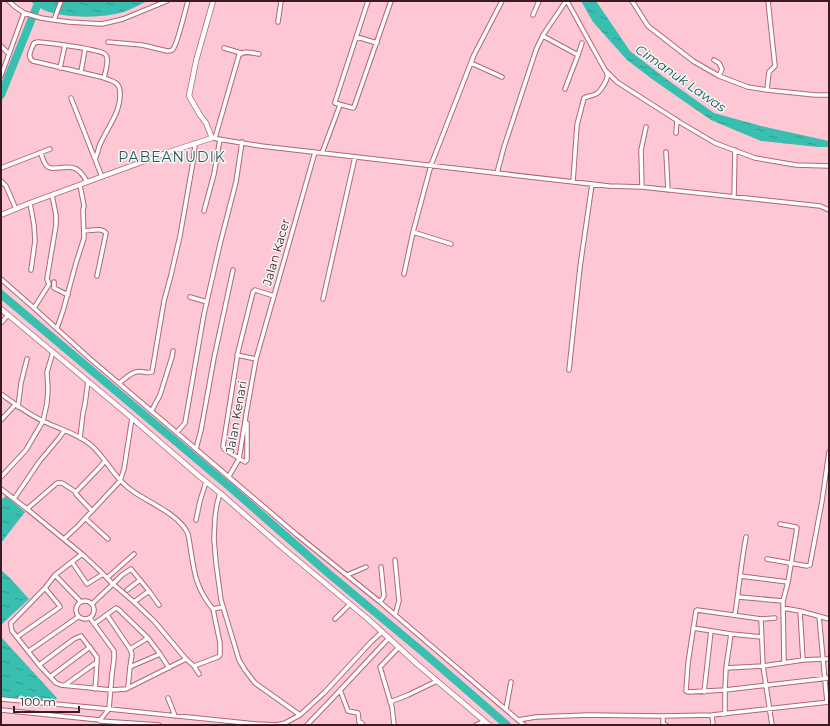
<svg xmlns="http://www.w3.org/2000/svg" width="830" height="726" viewBox="0 0 830 726" font-family="Montserrat,sans-serif">
<style>
.water{fill:url(#water-ripples)}
.lines{fill:none;stroke-linecap:round;stroke-linejoin:round}
.river{stroke:#38bfb0;stroke-width:8}
.minor-casing{stroke:#b46478;stroke-width:5.5}
.tertiary-casing{stroke:#b46478;stroke-width:6}
.minor{stroke:#fff;stroke-width:3.5}
.tertiary{stroke:#fff;stroke-width:4.5}
.labels{text-anchor:middle;dominant-baseline:central;stroke-width:3;stroke-linejoin:round;paint-order:stroke}
.street-label{font-size:12px;fill:#3b1a23;stroke:#f8f8f8}
.water-label{font-size:13px;font-style:italic;fill:#0e5951;stroke:#f8f8f8}
.quarter-label{font-size:14px;letter-spacing:1px;fill:#275f58;stroke:#f8f8f8}
</style>
<defs>
<pattern id="water-ripples" width="26" height="14" patternUnits="userSpaceOnUse"><rect width="26" height="14" fill="#38bfb0"/><path d="M2 4q2-2 4 0t4 0M15 11q2-2 4 0t4 0" fill="none" stroke="#309a8f"/></pattern>
</defs>
<rect width="100%" height="100%" fill="#fdc7d3"/>
<path class="water" d="M30 1H148C140 4 129 11 120 13 100 18 68 18 49 12 42 10 36 5 30 1Z
M581 1H596L630 51 665 78 714 113 761 126 829 141V147H818L761 141 711 120 652 79 627 60 593 22Z
M6 496 25 512 1 543V500Z
M1 570 10 578 29 599 2 624 1 627Z
M1 637 57 698 52 703 1 698Z"/>
<g class="lines">
<path class="river" d="M1 95 39 1
M1 294 231 488 328 573 424 653 507 725"/>
<g class="minor-casing">
<path id="minor" d="M368 1 335 102V103L353 108 354 107 391 1
M567 1 605 70 617 82 681 123 715 143 755 158 796 165 829 166
M632 1 648 26 693 61 719 76 748 87 767 90 815 95H829
M24 13 41 18 54 20 61 1
M533 15 539 1
M54 20 69 22 102 24 123 19 167 1
M278 22 281 1
M543 36 578 55 565 89
M357 37 377 43
M108 42 142 45 167 51C170 51 172 51 173 49 178 43 185 10 188 1
M1 46 9 54
M224 48 241 53
M578 55 582 43
M714 60 719 63 722 69 719 76
M471 63 502 77
M60 68 65 45
M81 72 85 49
M1 76 24 13 14 6 9 1
M767 90 769 72 775 66 768 1
M71 98 102 177
M676 133 677 120
M212 138 261 146 609 186 642 187 820 206 829 210
M215 138 239 55C244 50 252 53 259 54
M666 152 668 190
M41 153C42 157 44 164 48 167 51 169 55 168 58 168 74 166 79 167 87 182
M322 153 340 105
M95 159C97 155 98 151 99 147 106 129 121 113 120 93 120 90 120 87 117 84 113 80 106 79 101 77L33 61C26 57 32 49 34 43L38 42C49 43 99 49 105 54 110 58 105 73 104 78
M1 168 50 149
M497 173 504 147 536 50 543 35 566 1
M1 181 6 186 16 209
M573 182 577 125 584 98C588 96 592 96 596 94 600 92 606 82 607 78 608 75 607 74 606 71
M642 187 641 150 646 127
M734 197 735 150
M30 203 34 225 35 241 31 270
M204 211 214 174 220 139
M84 231C92 231 101 227 106 233L97 276
M413 232 451 244
M404 274 413 232 431 165 474 55 502 1
M1 279 34 308 88 357 297 535 380 602 524 725
M54 282V288L68 295
M190 297 207 302
M323 299 355 157
M34 308 48 286 49 284 47 279 56 225V215L52 195
M1 323 8 315
M57 328 63 311 76 263 84 238 83 210 84 206 80 185
M237 355 256 359
M569 370 580 267 592 184
M119 383C124 380 130 373 136 372 141 370 146 374 152 372L164 301 171 275 180 236 194 156 195 143
M1 394C15 404 29 415 45 422 60 429 78 434 91 445 107 459 114 479 134 492 150 503 180 515 188 534 194 564 192 584 213 609L223 607
M18 407 21 383 27 359
M152 410 160 395 172 357 173 351
M1 420 15 405
M247 423V460L245 462 224 449 223 446 238 352 253 292 255 290 274 296
M177 432 185 423 204 314 220 244 236 182 242 142
M80 438 83 413 85 404 88 381
M196 449 201 430 214 358 233 270
M229 476 239 459 247 409 256 359 315 152
M1 477 26 450 43 421 47 403 48 389 47 372 53 352
M1 489 27 509 82 554 55 575 80 601
M220 493 217 504 215 517 214 539 216 563 221 600 239 660 245 670 255 683 300 715
M14 499 39 462 59 438 64 431
M27 509 57 483H62L76 492
M92 511 76 494V492L99 468 105 461
M85 518 108 539
M196 520 200 501 206 482
M780 524 796 527 797 528 788 582 783 601 784 663
M64 539 78 526 120 481 124 469 132 418
M82 554 97 568 113 584 92 604
M767 559 807 566 810 565 822 501 829 452
M395 560 399 601 395 615
M72 562 87 584 103 574
M55 575 45 588 11 623V626L12 631 39 665 56 683 61 685 111 690 126 689 186 659 154 621 134 602 113 584 122 575 131 569 149 591 159 605
M347 575 366 567
M740 576 788 582
M107 578 134 554
M127 590 140 580
M738 597 783 601
M76 610a9 9 0 1 1 18 0a9 9 0 1 1-18 0Z
M134 602 149 591
M380 602 384 596 381 567
M800 611 829 619
M735 614C739 589 741 563 746 537
M107 615 130 649
M819 616 823 659H829
M335 619 350 604
M761 619 775 618
M94 624 116 608 118 609 148 638 160 654 130 667 128 687
M693 628 731 634 762 637
M731 634 726 668 725 690 829 678
M17 637 60 607 59 605 45 588
M29 651 78 617
M160 654 169 668
M186 659 194 666 218 657 220 655V643L213 609
M803 660 823 659 827 702
M39 665 74 639 81 636 97 657 96 677 95 689
M194 666 199 674
M130 667 132 654 130 649 148 638
M726 668 763 666 803 660 800 611 783 608
M50 677 90 647
M65 685 97 662
M340 690 348 711 358 713 359 722 362 723V725
M704 692 711 631
M168 698 175 716
M1 699 109 709 112 674 114 659V651L90 618
M390 702 408 695 437 681
M506 709 511 682
M1 710 100 720 109 709 257 724 277 725 285 723 300 715 325 692 371 642 382 632
M725 714V690L688 692 686 691 688 663 696 611 697 610 761 619 763 666 772 725
M712 715 713 725
M663 716V723L666 725
M518 720 536 717 588 715 662 716 712 715 829 702
M100 721 159 725
M307 725 330 701 389 638
M394 725 392 707 380 667 399 647
M476 725 485 721"/>
</g>
<g class="tertiary-casing">
<path id="tertiary" d="M1 215 30 203 169 152 212 138 206 123 200 115 189 96 196 61 213 1
M1 309 132 418 199 476 220 493 284 549 368 619 417 664 489 725"/>
</g>
<use href="#minor" class="minor"/>
<use href="#tertiary" class="tertiary"/>
</g>
<g class="labels">
<g class="street-label">
<text transform="translate(276 252) rotate(-74)">Jalan Kacer</text>
<text transform="translate(236 417) rotate(-80)">Jalan Kenari</text>
</g>
<g class="water-label">
<text transform="translate(681 78) rotate(35)">Cimanuk Lawas</text>
</g>
<g class="quarter-label">
<text x="172" y="157">PABEANUDIK</text>
</g>
</g>
<rect width="830" height="726" fill="none" stroke="#3b1a23" stroke-width="4"/>
<path d="M14 706v6h65v-6" fill="none" stroke="#3b1a23" stroke-width="2"/>
<text x="20" y="706" font-size="12" fill="#3b1a23" stroke="#f8f8f8" stroke-width="3" paint-order="stroke">100 m</text>
</svg>
